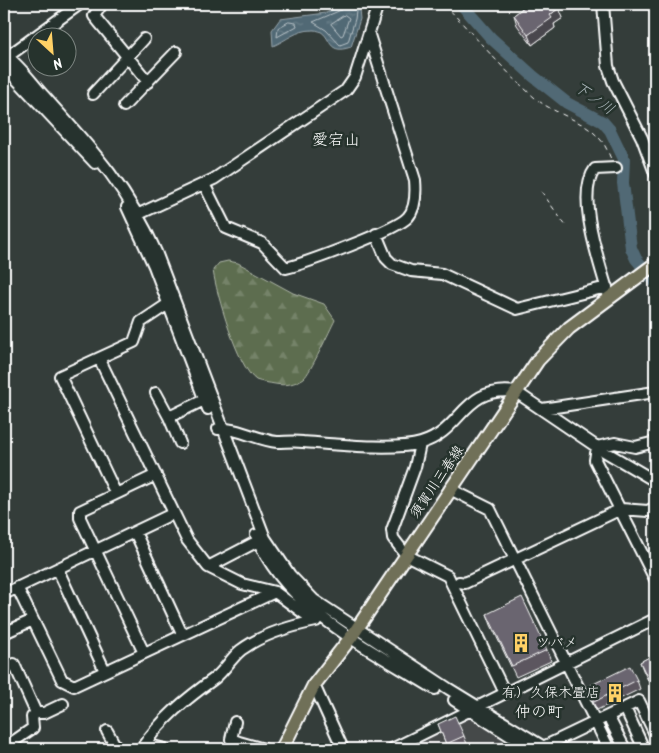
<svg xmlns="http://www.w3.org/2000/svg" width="659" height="753" viewBox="0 0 659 753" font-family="Kalam,'Klee One',sans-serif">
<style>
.built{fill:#44494a}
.forest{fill:url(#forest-firs);stroke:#aeb6a7}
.water{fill:url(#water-ripples);stroke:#97a5ac}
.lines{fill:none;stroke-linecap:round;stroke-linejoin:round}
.shore{stroke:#b9c3c8;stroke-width:1}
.river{stroke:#516975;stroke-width:12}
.minor-casing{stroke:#fff;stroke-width:14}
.major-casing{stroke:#fff;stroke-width:16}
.path{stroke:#fff;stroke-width:1;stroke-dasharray:5 4;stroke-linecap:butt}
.minor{stroke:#26332d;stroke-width:10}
.major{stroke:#706f59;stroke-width:12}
.wall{fill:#5b575f;stroke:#fff}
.shaded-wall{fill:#4a474e;stroke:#fff}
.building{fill:#6a656f;stroke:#fff}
.labels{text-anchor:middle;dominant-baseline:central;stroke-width:5;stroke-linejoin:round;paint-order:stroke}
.street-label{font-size:14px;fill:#fff;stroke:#26332d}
.poi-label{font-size:14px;fill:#fff;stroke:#26332d;text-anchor:start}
.water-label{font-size:15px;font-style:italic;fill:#b1bcc1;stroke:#26332d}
.quarter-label{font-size:16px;fill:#fff;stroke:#26332d}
</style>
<defs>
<pattern id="forest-firs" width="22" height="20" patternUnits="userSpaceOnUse" patternTransform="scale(1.25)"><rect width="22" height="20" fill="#5d6d4f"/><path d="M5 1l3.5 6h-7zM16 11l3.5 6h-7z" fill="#758369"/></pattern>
<pattern id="water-ripples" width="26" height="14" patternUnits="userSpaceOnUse" patternTransform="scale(1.25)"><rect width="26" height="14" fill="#516975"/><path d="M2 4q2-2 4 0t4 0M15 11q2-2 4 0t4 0" fill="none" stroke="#6b808a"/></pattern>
</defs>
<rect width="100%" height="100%" fill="#343d3a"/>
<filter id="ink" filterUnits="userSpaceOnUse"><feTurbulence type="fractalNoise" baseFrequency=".02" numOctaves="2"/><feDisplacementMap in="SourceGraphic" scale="10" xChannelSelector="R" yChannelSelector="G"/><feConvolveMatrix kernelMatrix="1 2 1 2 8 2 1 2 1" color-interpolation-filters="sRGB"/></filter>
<g filter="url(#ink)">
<path class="built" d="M470 718 517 749H403Z"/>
<path class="forest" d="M228 261 238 263 293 293 324 304 335 320C330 330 310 373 304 378 295 384 286 386 275 384 270 383 261 382 256 380 238 368 216 293 213 270L219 263Z"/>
<path class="water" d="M344 4H362L359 9 360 19 351 47C323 57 334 30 313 30 296 30 287 40 273 46L272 30 280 19 326 13Z"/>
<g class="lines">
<path class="shore" d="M344 4 341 10 313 22 326 30 340 45 348 42 355 19 357 4
M345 15 349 18 343 35 341 36 331 24Z
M289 22 296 23 297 26 277 37 278 28Z"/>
<path class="river" d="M461 4 491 38 533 76 567 103 603 122 610 130 624 159 623 183 631 248 636 259 655 282"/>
<g class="minor-casing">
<path id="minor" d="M102 4 94 16 148 82
M603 4 608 66 613 81 642 138 655 173
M4 54C19 64 31 82 43 95 90 147 128 187 156 252L265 538 290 575 314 600 449 689 547 749
M4 59 80 4
M4 66 95 163
M93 94 144 39
M124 106 176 52
M204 184 226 228 262 243 286 268C306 263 397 230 408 217 416 208 416 192 415 180L369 35
M127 207 154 266 208 409
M139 214 214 179 346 90 355 77 378 4
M376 234 386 258 392 264 411 271 442 274 517 309 607 287
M608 293C600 264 575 195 595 169L616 168
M99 358 187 540 208 567 242 584 275 592 309 617 310 622
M156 393 169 417 204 400
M542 409 655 392
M169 417 180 443
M218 429C237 427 257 440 277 442 285 442 294 441 303 442 332 444 395 451 421 443 463 431 462 385 516 392L597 447 655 481
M655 442 635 447 615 443 597 447 595 460 655 579
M420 444 415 467 392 530 393 538 406 555 448 576 505 693
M450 489 490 509 609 749
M116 494 60 376 134 342 141 322 168 304
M135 532 182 634
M256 535C285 610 371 649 435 689
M208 567 258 541
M58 570 105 671
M459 582 465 583 621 509 648 511 655 507
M17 587 62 680 74 686 275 592
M4 594 174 513
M4 633 33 620
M144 653 80 518V511L156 475
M314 685 343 749
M454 700 531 749
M625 708 644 749
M36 713H44L63 704
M608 716 625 749
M235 722 231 739 239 742
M107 731 117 749
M145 744 165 749
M543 747 639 701 655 734
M4 748 33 728 32 717 36 713 14 664
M141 749C161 719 186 699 215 678 225 670 231 658 241 650 261 635 291 626 316 621
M237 749 239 742 264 749
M392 749 655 619
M514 749 515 748"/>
</g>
<g class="major-casing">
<path id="major" d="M282 749 314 685 352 636 538 360 569 328 655 264"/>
</g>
<path class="path" d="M444 4C474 35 502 69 535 98 555 115 583 119 600 139 605 144 608 152 611 159
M541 191 566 226"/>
<use href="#minor" class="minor"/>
<use href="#major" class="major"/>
</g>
<path class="wall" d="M518 4H556L563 18 554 24 555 28 532 45 517 25 514 15 522 9Z
M487 614 547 650 551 661 516 677 491 625Z
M655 654V695L643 670 640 662Z
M637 680 640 689 597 710 590 696 587 687Z
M438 724 464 736 467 744 456 749H448Z"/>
<path class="shaded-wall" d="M559 8 563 18 554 24 555 28 532 45 528 35 550 15Z"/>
<path class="building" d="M521 4H556L559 8 550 15 552 18 528 35 514 15 524 7Z
M522 597 547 650 512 666 487 614Z
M655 654V693L640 662Z
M630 666 637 680 594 702 587 687Z
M455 716 464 736 446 744 438 724Z"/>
</g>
<defs>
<g id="building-bare" transform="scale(1.5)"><path d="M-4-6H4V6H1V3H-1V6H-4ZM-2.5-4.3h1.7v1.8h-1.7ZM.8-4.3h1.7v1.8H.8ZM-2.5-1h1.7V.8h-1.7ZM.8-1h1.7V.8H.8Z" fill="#ffd166" stroke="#26332d" stroke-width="2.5" paint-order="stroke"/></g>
</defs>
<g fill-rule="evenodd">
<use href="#building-bare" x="521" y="643"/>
<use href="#building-bare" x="615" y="693"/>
</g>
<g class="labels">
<g class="street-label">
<text transform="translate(437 482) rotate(-56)">須賀川三春線</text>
</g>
<g class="poi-label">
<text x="536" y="643">ツバメ</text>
<text x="600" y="693" text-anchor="end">有）久保木畳店</text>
</g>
<g class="water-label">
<text transform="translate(594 99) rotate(35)">下ノ川</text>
</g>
<g class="quarter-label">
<text x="336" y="140">愛宕山</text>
<text x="539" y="712">仲の町</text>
</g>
</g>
<rect width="659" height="753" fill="none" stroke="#26332d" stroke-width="20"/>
<rect x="10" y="10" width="639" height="733" fill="none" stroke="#fff" stroke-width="2" filter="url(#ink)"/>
<g transform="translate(52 52) rotate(154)"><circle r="24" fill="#26332d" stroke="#7d8581"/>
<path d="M0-4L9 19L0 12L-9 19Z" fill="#ffd166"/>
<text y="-8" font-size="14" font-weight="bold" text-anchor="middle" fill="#ffffff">N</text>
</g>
</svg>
